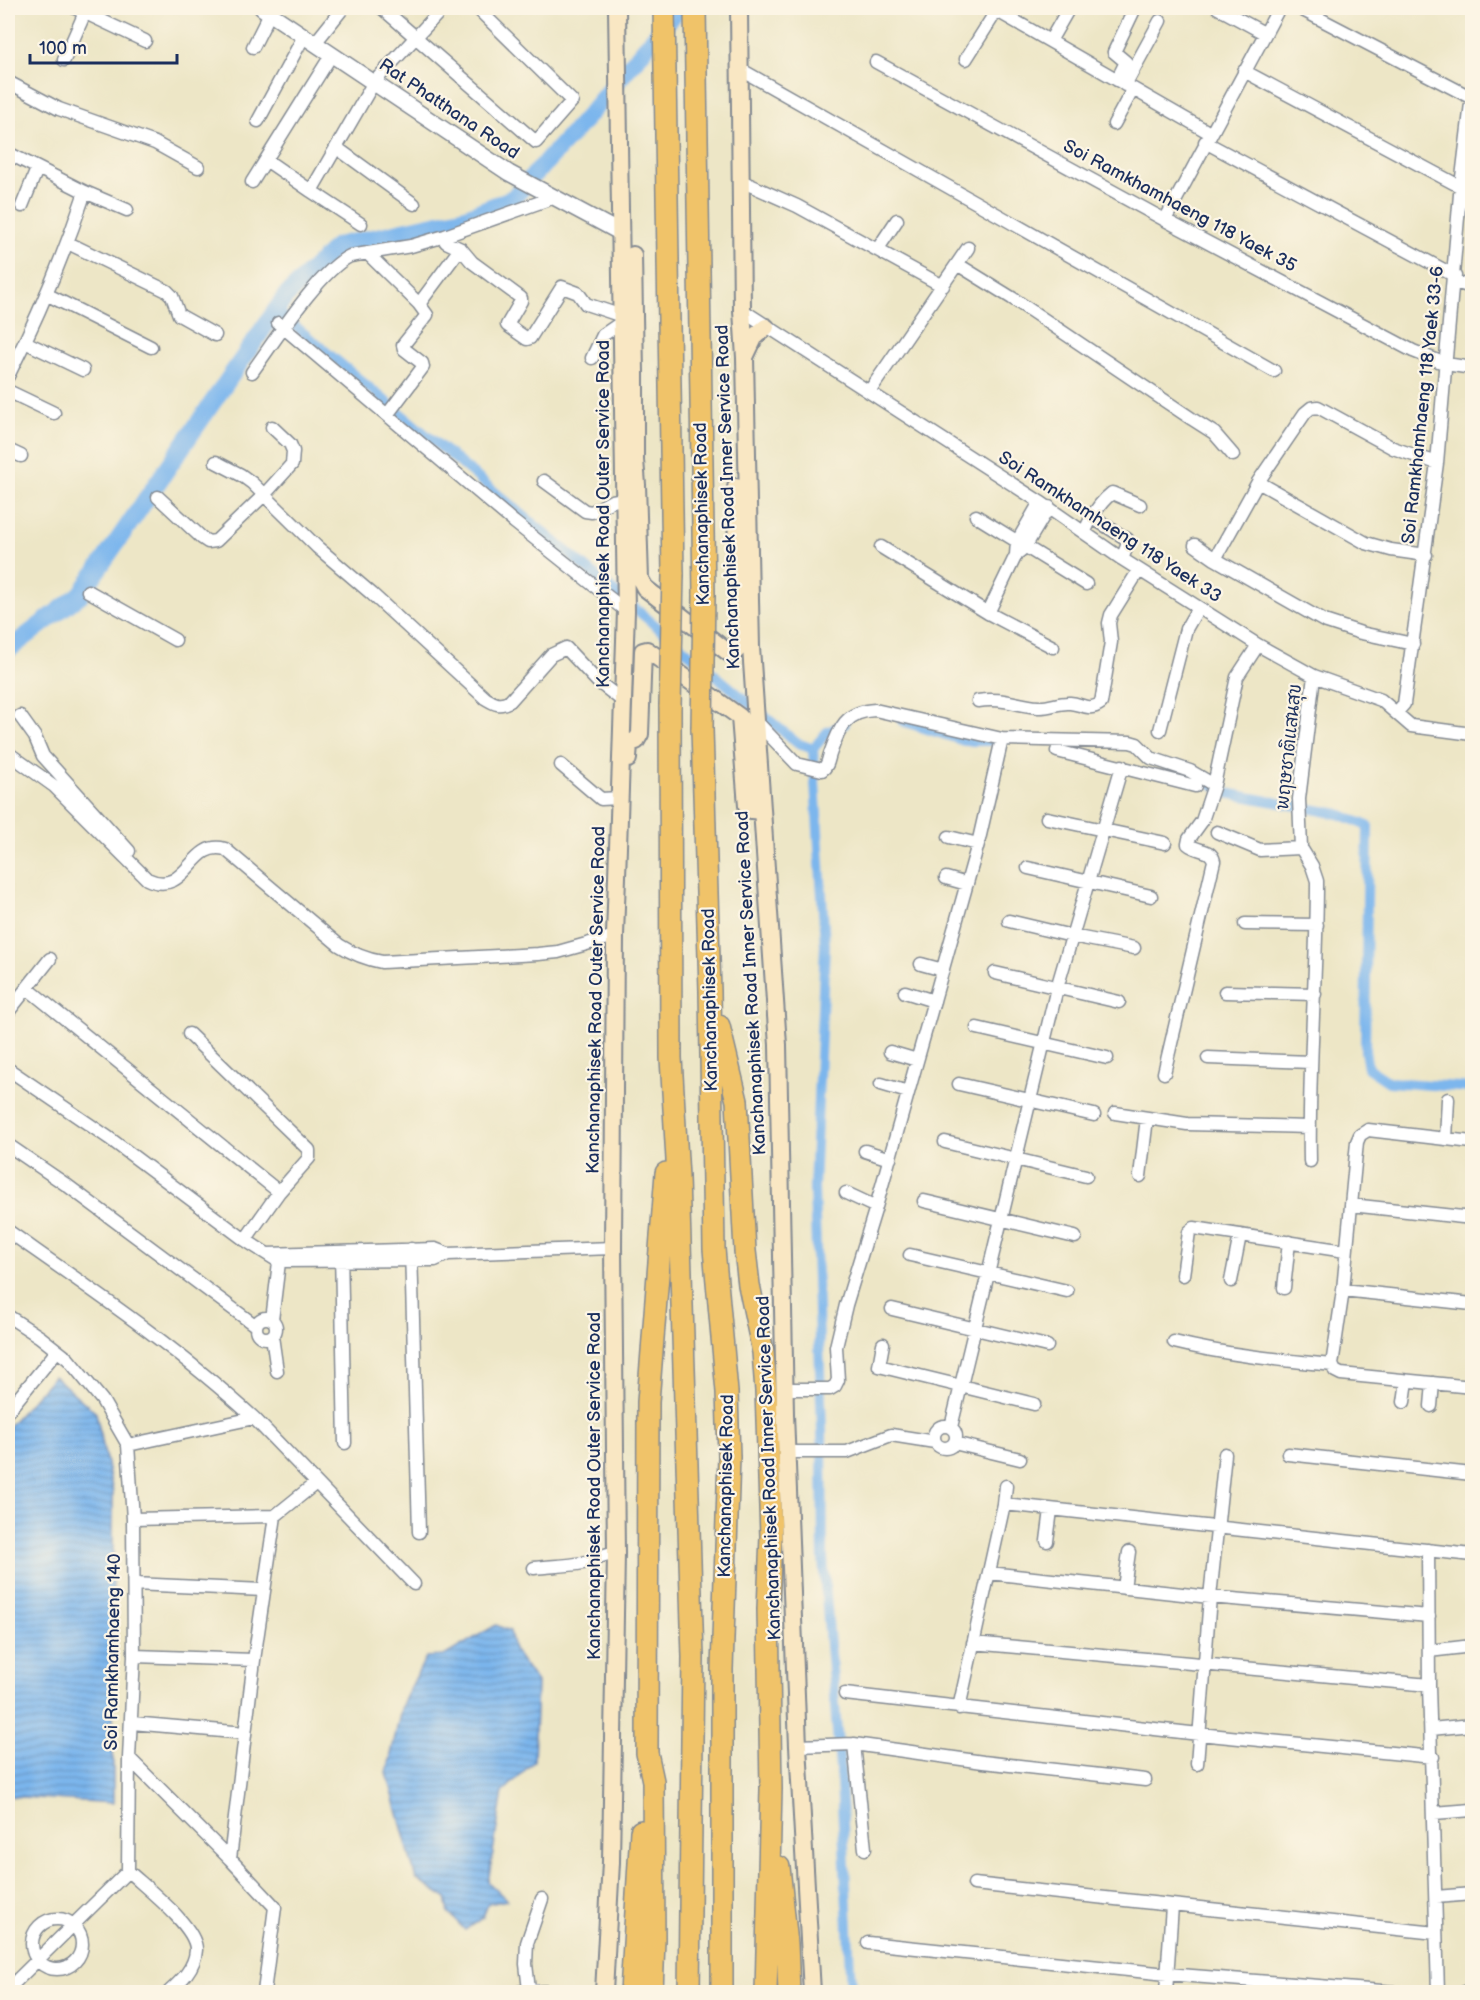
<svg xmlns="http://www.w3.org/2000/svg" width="1480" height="2000" viewBox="0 0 1480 2000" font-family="'Balsamiq Sans','Playpen Sans Thai',sans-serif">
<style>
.water{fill:url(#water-rules);stroke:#4c72a6;stroke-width:1.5}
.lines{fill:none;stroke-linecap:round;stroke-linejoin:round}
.canal{stroke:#7cb6ed;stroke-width:10}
.river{stroke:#7cb6ed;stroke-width:18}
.minor-casing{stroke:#848a92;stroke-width:15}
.tertiary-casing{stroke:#848a92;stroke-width:18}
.secondary-casing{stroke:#848a92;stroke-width:20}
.motorway-casing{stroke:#848a92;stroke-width:24}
.minor{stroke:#fff;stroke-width:12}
.tertiary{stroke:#fff;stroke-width:15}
.secondary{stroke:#f9e7c3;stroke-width:16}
.motorway{stroke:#f0c369;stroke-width:21}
.motorway-bridge-casing{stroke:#848a92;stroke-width:24;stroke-linecap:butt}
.motorway-bridge{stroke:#f0c369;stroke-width:21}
.labels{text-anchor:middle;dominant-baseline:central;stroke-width:4.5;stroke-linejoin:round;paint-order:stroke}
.street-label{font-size:18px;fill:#1b2f5e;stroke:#fcf5e5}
</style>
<defs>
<pattern id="water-rules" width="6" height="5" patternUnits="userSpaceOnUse" patternTransform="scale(1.5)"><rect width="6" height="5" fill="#7cb6ed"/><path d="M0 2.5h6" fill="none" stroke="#6594c3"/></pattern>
</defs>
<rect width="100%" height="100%" fill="#fcf5e5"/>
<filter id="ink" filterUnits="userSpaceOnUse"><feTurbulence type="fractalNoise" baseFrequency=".0167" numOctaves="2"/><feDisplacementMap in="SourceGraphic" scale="12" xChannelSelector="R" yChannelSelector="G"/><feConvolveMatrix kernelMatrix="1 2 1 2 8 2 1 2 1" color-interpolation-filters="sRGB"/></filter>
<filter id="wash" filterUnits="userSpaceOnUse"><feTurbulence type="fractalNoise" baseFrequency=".008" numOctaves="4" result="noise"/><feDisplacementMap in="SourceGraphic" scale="24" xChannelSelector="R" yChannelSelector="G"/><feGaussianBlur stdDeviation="1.35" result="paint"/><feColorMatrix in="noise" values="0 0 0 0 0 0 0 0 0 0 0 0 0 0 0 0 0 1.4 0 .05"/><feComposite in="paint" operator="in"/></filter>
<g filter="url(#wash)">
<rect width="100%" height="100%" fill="#ede6c6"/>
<path class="water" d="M54 1376 96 1413 113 1492V1803L8 1796V1427Z
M496 1625 510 1631 514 1650 537 1683 534 1761 503 1792 488 1882 507 1900 488 1904 483 1917 465 1930 449 1913 446 1898 416 1879 387 1773 402 1705 426 1657 444 1656Z"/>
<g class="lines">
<path class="canal" d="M276 310 797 743 813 749 827 732 845 724
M902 721 964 741H998
M813 749 825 945 814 1188 822 1432 823 1558 841 1781 851 1992
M1209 782 1226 793 1339 814 1368 826 1365 1051 1368 1068 1389 1082 1472 1088"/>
<path class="river" d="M8 650 81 594 285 297 337 246 466 217 513 198 581 124 679 8"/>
</g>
</g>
<g filter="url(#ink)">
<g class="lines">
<g class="minor-casing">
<path id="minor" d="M75 8 145 41
M382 8 536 142 572 101 477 8
M992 8 1210 133
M1218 8 1264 33
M1299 8 1472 98
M1050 41 1069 8
M315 43 343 8
M253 47 270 13
M966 59 997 10
M64 60 87 8
M876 62 1165 220 1413 351 1446 364 1472 368
M738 68 1274 371
M1244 71 1461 187
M1117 80 1126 62 1114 52 1135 8
M8 82 59 109 155 143 198 167
M1125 85 1160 21
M258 121 304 36
M1114 124 1133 89
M1205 142 1455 276
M337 148 414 204
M8 153 85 192 127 210
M266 160 311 191
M741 181 797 206 943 286
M252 182 332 54
M22 206 37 169
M1165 220 1279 8
M361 224 311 191 374 82 443 8
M443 237 446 242 461 249 472 262 521 298V301L507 325 527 339 530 338 562 287 578 293 586 304 622 316
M68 243 167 291 172 296 179 315 215 335
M877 250 897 220
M367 253 419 304 427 315 403 345 404 349 422 363 423 367 387 415
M957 264 1012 298 1192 419 1214 433 1233 455
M1454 282 1472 287
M46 294 151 347
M419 304 460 249
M742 310 1040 502 1122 559 1258 645 1314 676 1381 700 1411 726 1472 734
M278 323 514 522 626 611
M25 342 83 370
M592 358 603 335 622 322
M252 372C274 342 319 271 350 256L411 246 445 236 552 198
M8 376C38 317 64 255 85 192
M8 391 54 413
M869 392 968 248
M8 450 21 456
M216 462 241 475 252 483 317 547 372 594 485 698C495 704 499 707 510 701L551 655 566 648 597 681 623 701
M544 481 585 511 592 512 612 501 624 499
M1258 482 1366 543 1391 550 1426 555
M158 497 202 538 208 542 216 541 264 495 292 464 293 451 290 444 272 427
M976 516 1086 584
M1091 517 1127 539V546L1122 559
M1085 531C1091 517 1099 503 1112 493L1140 505
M1195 545 1215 559 1324 621 1361 633 1413 644
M881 547 988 613 1053 647
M1019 552 1025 547 1049 507
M1215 559 1258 482 1305 413 1311 408 1318 407 1393 448 1437 463
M88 591 175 640
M988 613 1016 555 1017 542 1040 502
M978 701C1000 697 1017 705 1038 707 1049 708 1059 702 1070 703 1083 704 1089 712 1101 703L1111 642 1109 623 1111 615 1139 570
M1396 713 1404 704 1437 463 1460 194 1472 95
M20 716 35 737 43 756 129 851
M756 721 797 764 822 770C828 766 828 760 830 754 839 728 846 711 875 710L1002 739 1130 742 1137 744 1151 758 1190 771 1214 785
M1160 730 1186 629 1198 608
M1057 751 1195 786
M8 753 54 786 147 879C188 898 190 839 225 849L339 945C353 954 365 959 382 962L538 954 558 952 615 936
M561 765 601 799 619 798
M1047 818 1165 843
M1217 832 1260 850 1301 848
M949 837 978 844
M1028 868 1151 896
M946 878 967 884
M1009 921 1072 936 1134 948
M1245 924 1317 925
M921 964 943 970
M995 973 1119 1002
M27 988 279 1192
M905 992 934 1001
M1225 992 1315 994
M8 1012 50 959
M977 1028 1107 1058
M189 1034 309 1150V1158L279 1192 245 1240
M890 1052 917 1060
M1208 1058 1311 1062
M8 1069 109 1138 245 1240 278 1261 435 1260 448 1254 613 1248
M1164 1073 1214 861C1211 848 1197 852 1188 844L1189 839 1202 821 1214 785 1237 677 1258 645
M881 1084 908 1092
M959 1084 1094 1115
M1115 1113 1187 1124 1309 1127
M1446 1139 1448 1099
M945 1142 1086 1176
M1472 1142 1368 1130 1360 1135 1357 1142 1343 1290 1332 1365 1335 1371 1341 1374 1472 1387
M8 1145 68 1186 256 1326
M865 1151 890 1159
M1310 1161C1308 1068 1317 975 1317 881L1312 866 1301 848 1299 799 1314 676
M1140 1176 1147 1118
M846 1193 876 1207
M924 1201 1075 1237
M1351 1205 1472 1218
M8 1231C92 1290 178 1348 254 1418L414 1584
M411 1249 419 1532
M341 1252 345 1443
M267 1254 435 1249 448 1254
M910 1255 1067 1291
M1183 1275 1189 1232 1194 1228 1345 1251
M1231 1281 1240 1235
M1284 1288 1289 1242
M1343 1290 1472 1304
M892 1309 1047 1346
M8 1316 40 1337 68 1359 102 1400 128 1445 133 1519 134 1656 129 1758 128 1871 8 1989
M256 1328a10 10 0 1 1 20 0a10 10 0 1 1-20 0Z
M272 1320 280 1254
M272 1336 277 1371
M1174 1342C1226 1355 1279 1360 1332 1365
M883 1344 879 1366 1034 1404
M784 1389H830L835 1386 838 1380 836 1347 846 1305 876 1207 978 844 1002 739
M1404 1402 1407 1381
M1431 1406 1433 1383
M8 1411 57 1351
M934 1437a11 11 0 1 1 22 0a11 11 0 1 1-22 0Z
M951 1427 1057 988 1122 766
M954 1443 1020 1459
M128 1445 254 1418
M786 1452H847L891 1435 935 1442
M1288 1454 1472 1474
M1004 1504 1472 1555
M133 1519 275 1516 316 1483
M1047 1541 1051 1510
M1428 1550 1429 1685 1438 1992
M534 1568C550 1566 567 1566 583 1563 595 1560 603 1553 616 1553
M989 1573 1210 1597 1429 1616
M134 1584 264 1590
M1124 1588 1129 1552
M973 1643 1429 1685
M1429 1651 1472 1646
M134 1656 254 1660
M845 1694 1199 1734 1433 1757
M959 1708 1004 1504 1006 1486
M132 1723 245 1733
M1431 1729 1472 1725
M854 1744 865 1849
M798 1746 854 1744 983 1762 1145 1780
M129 1758 230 1859 275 1907 264 1992
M1197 1764 1210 1597 1225 1454
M1434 1813 1472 1810
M230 1859 254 1660 275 1516
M128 1871C145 1887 197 1927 196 1950 195 1968 181 1981 169 1992
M974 1884 1436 1933
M1436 1897 1472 1894
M32 1944a25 25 0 1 1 50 0a25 25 0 1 1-50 0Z
M868 1943 1167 1974 1394 1992
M529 1990 526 1964 527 1943 542 1899
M519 1992 529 1990 552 1992
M1166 1992 1172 1906
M1464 1992 1472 1991"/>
</g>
<g class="tertiary-casing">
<path id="tertiary" d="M262 8 509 173 621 233"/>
</g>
<g class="secondary-casing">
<path id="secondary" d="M739 8 742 310 745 358 751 647 778 1045 785 1414 798 1746 812 1992
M633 255 635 374V460L637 485 640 579 645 588 729 653H733L737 650 738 645 736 487
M746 355 755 336 766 327
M628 759 629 742 636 741 640 734 643 651 647 650 740 717 747 806 751 810 762 811
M604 1992 611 1862 616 1553 613 1248 615 936 626 611 617 8"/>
</g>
<g class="motorway-casing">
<path id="motorway" d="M664 8 673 574
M695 8 704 595
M670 706 671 1058 678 1177 693 1657 689 1992
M702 729 710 991 714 1249 727 1392 729 1457 722 1669V1992
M719 1026 737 1101 745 1251 749 1285 763 1352 766 1391 771 1536 768 1609 771 1789 766 1992
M779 1867 787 1944 789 1992
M631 1992 641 1831
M652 1992 654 1940 653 1781 647 1753 648 1402 666 1173"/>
</g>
<use href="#minor" class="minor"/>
<use href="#tertiary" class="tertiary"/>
<use href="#secondary" class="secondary"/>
<use href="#motorway" class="motorway"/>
<g class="motorway-bridge-casing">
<path id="motorway-bridge" d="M670 706 673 574
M702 729 704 595"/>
</g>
<use href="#motorway-bridge" class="motorway-bridge"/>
</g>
</g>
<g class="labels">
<g class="street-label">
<text transform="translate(449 109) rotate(34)">Rat Phatthana Road</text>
<text transform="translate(1180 206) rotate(28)">Soi Ramkhamhaeng 118 Yaek 35</text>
<text transform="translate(1423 405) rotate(-84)">Soi Ramkhamhaeng 118 Yaek 33-6</text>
<text transform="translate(728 497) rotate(-92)">Kanchanaphisek Road Inner Service Road</text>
<text transform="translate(603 514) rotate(-90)">Kanchanaphisek Road Outer Service Road</text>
<text transform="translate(702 514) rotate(-91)">Kanchanaphisek Road</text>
<text transform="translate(1110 527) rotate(33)">Soi Ramkhamhaeng 118 Yaek 33</text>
<text transform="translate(1289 747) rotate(-84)">พฤษชาติแสนสุข</text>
<text transform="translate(751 983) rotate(-93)">Kanchanaphisek Road Inner Service Road</text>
<text transform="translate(596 1000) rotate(-89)">Kanchanaphisek Road Outer Service Road</text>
<text transform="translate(710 1000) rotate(-91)">Kanchanaphisek Road</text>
<text transform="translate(769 1468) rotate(-92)">Kanchanaphisek Road Inner Service Road</text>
<text transform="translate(594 1486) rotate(-90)">Kanchanaphisek Road Outer Service Road</text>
<text transform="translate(726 1486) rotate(-89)">Kanchanaphisek Road</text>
<text transform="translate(113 1652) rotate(-89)">Soi Ramkhamhaeng 140</text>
</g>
</g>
<rect width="1480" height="2000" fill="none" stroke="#fcf5e5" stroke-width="30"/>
<path d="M30 54v9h147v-9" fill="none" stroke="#1b2f5e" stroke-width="3"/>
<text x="39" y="54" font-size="18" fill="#1b2f5e" stroke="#fcf5e5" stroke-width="4.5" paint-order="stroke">100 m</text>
</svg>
